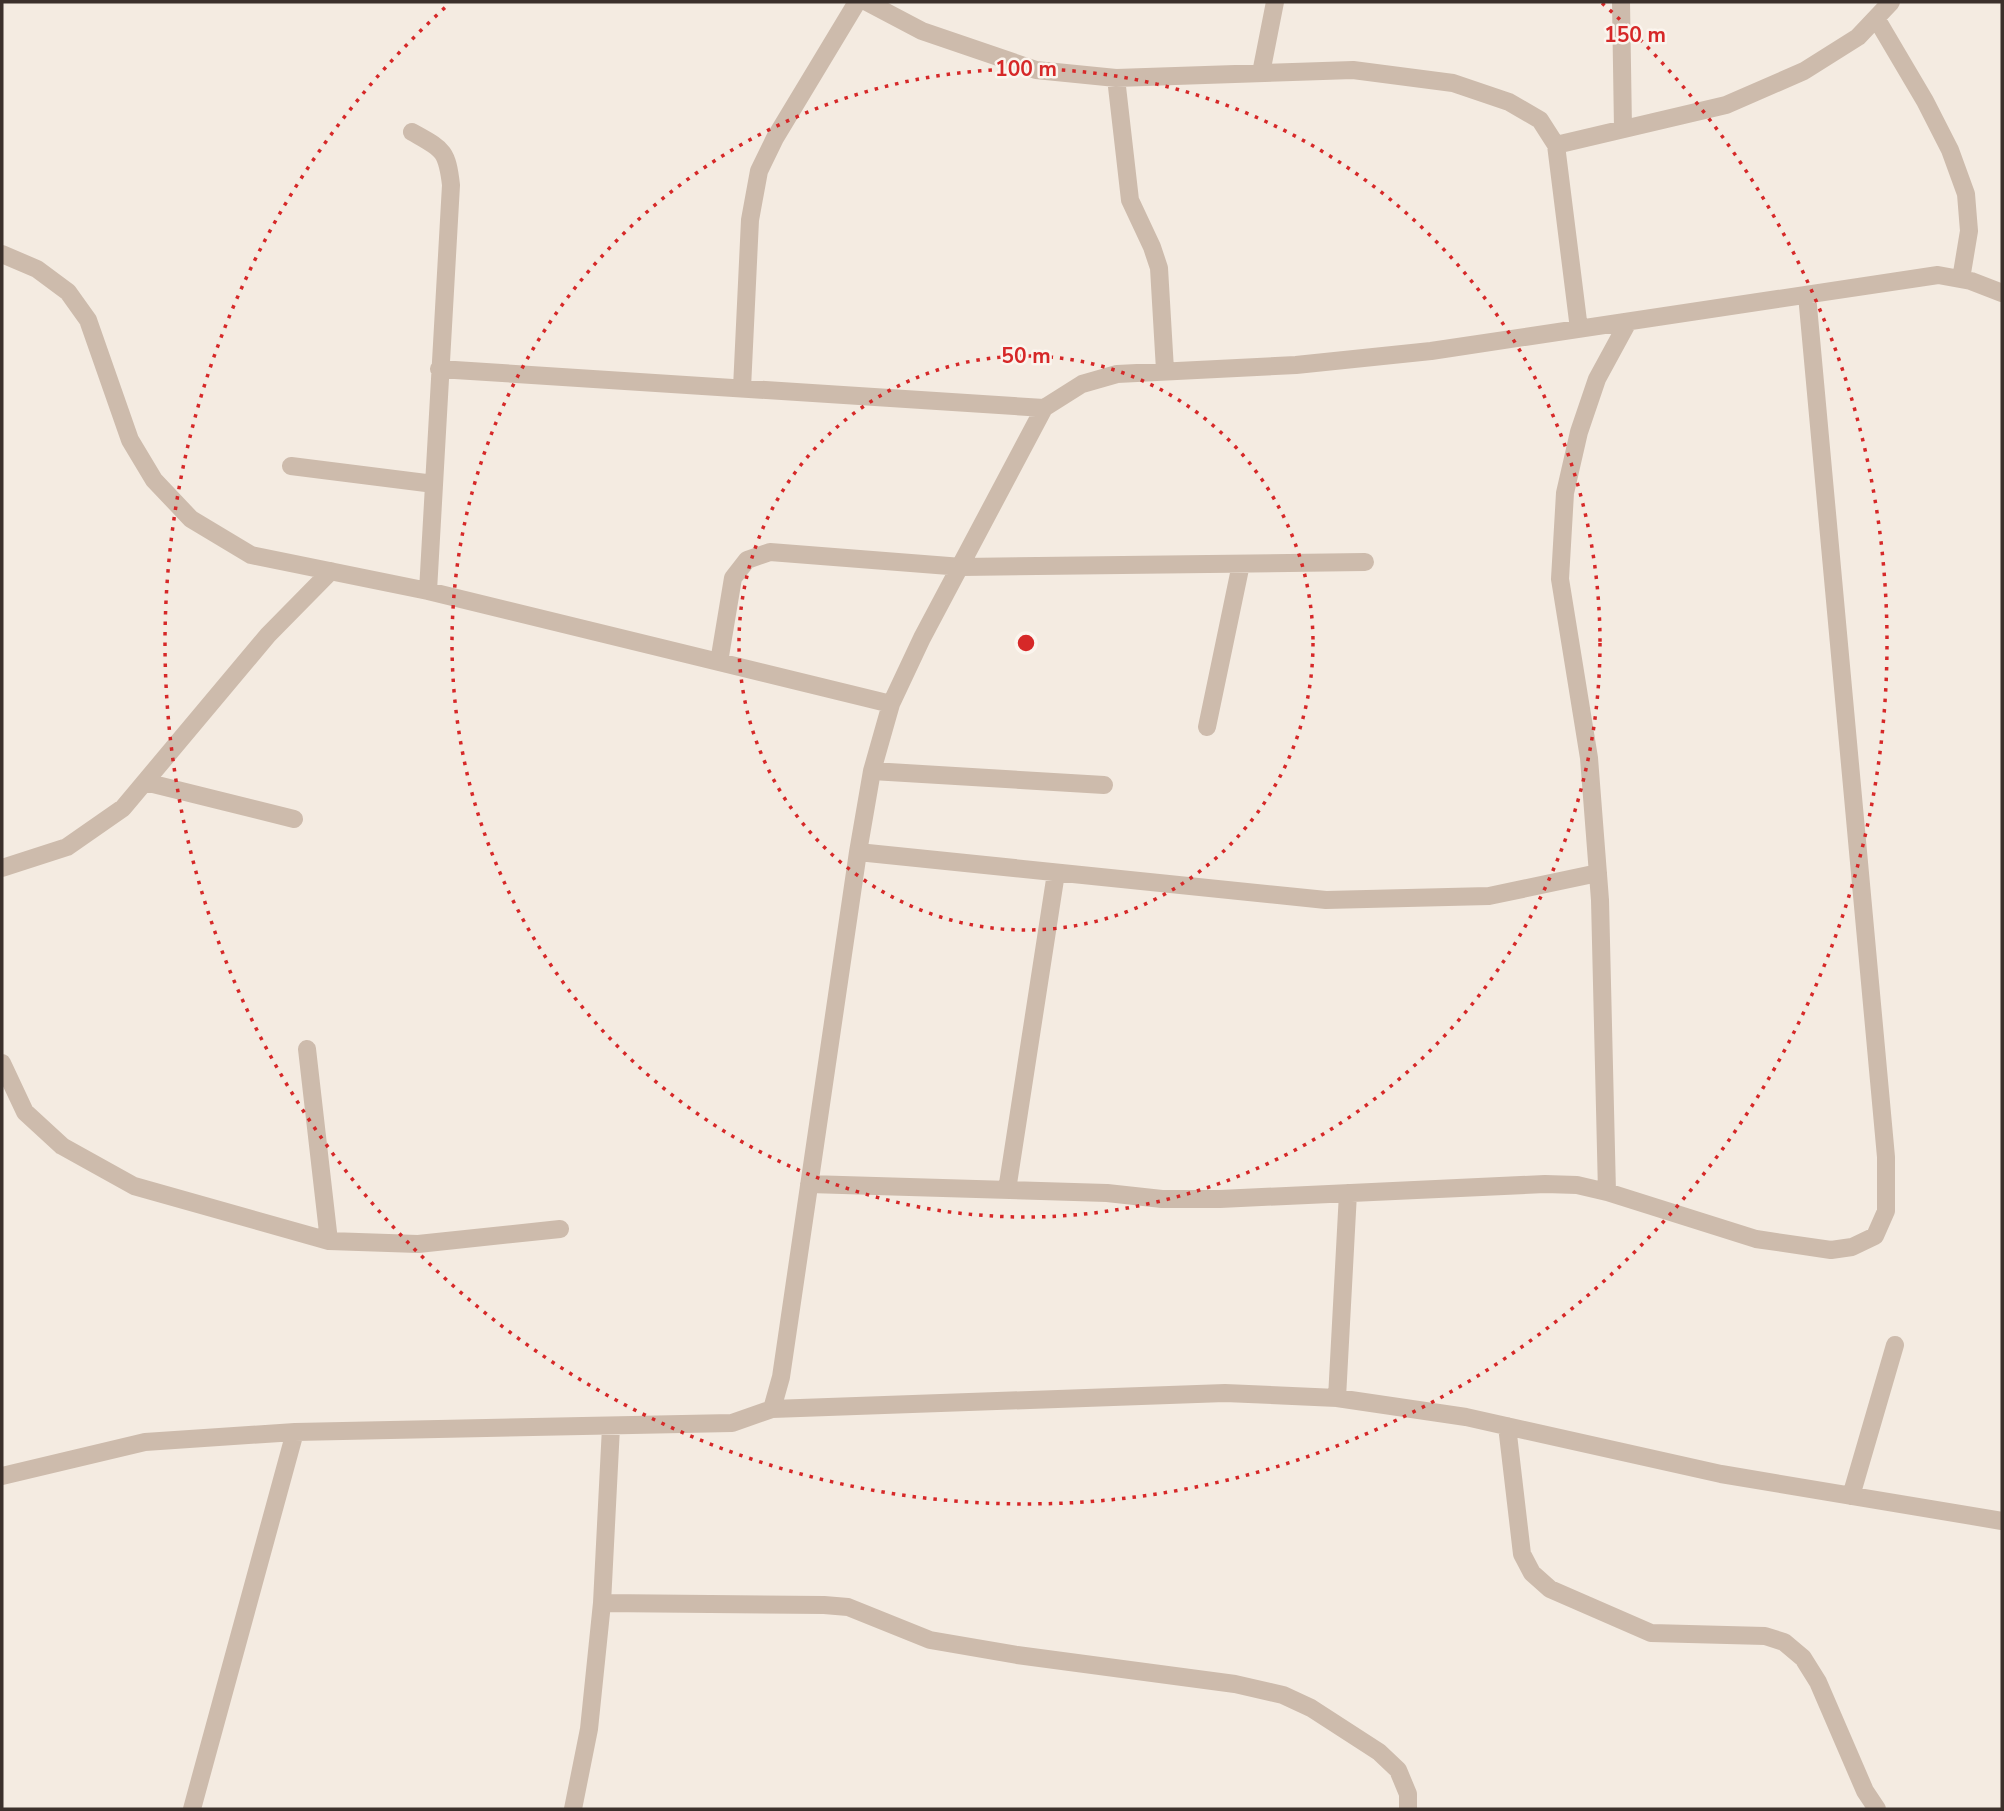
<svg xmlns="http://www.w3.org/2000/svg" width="2004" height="1811" viewBox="0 0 2004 1811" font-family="'Nunito Sans',sans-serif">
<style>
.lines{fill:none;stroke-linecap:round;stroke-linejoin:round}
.minor{stroke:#cdbbac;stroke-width:18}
.ring{fill:none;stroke:#d62828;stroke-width:3.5;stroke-dasharray:3.5 7}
.centre{fill:#d62828;stroke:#fbf5ee;stroke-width:3.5}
.ring-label{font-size:21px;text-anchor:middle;font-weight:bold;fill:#d62828;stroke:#fbf5ee;stroke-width:5;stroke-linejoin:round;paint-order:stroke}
</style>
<rect width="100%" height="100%" fill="#f4ebe1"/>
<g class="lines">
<path class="minor" d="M867 2 922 31 1036 70 1116 78 1353 70 1453 83 1509 102 1540 120 1556 145 1579 329
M1621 2 1623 129
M1876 18 1925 101 1950 150 1966 194 1969 231 1961 279
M1261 73 1275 2
M1116 78 1130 200 1152 247 1159 268 1165 370
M412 132C442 149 447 149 451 185L428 591
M1556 145 1726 105 1804 71 1858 37 1891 2
M2 254 37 269 68 292 88 320 130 440 154 480 191 519 251 555 428 591 891 704
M439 369 1044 408
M742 388 750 220 759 171 775 138 857 2
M291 466 434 484
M719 662 733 578 747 560 770 552 962 567 1365 562
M1207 727 1241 564
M872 771 1104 785
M145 782 294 819
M858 852 1326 900 1489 896 1598 873
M2 868 67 847 123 808 268 635 331 571
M307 1049 329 1241
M2 1063 25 1112 62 1146 134 1186 329 1241 418 1244 560 1229
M809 1184 1107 1193 1162 1199H1220L1545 1184 1577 1185 1607 1192 1756 1239 1831 1250 1852 1247 1875 1236 1886 1211V1157L1807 295
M1007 1190 1056 873
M1607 1192 1600 900 1589 758 1560 579 1565 493 1579 432 1597 379 1628 322
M1337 1398 1348 1193
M772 1409 1225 1393 1337 1398 1466 1417 1721 1474 2002 1521
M1507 1426 1522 1554 1532 1573 1550 1589 1651 1633 1765 1636 1784 1642 1803 1658 1818 1682 1865 1791 1877 1809
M2 1476 145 1442 295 1432 732 1423 772 1409 781 1377 858 852 872 771 891 704 922 638 1044 408 1082 384 1117 374 1296 365 1431 351 1938 275 1971 281 2002 293
M1851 1496 1895 1345
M602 1603 824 1605 848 1607 930 1640 1017 1655 1235 1684 1283 1695 1311 1708 1379 1752 1398 1770 1408 1794V1809
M192 1809 295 1432
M573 1809 589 1729 602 1603 611 1427"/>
</g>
<g class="ring">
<circle cx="1026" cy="643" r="287"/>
<circle cx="1026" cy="643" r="574"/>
<path d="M1602 3A861 861 0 1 1 450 3"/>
</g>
<circle cx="1026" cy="643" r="10" class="centre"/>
<g class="ring-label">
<text x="1635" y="42">150 m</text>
<text x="1026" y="76">100 m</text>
<text x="1026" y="363">50 m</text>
</g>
<rect width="2004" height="1811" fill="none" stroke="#3b302b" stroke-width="7"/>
</svg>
